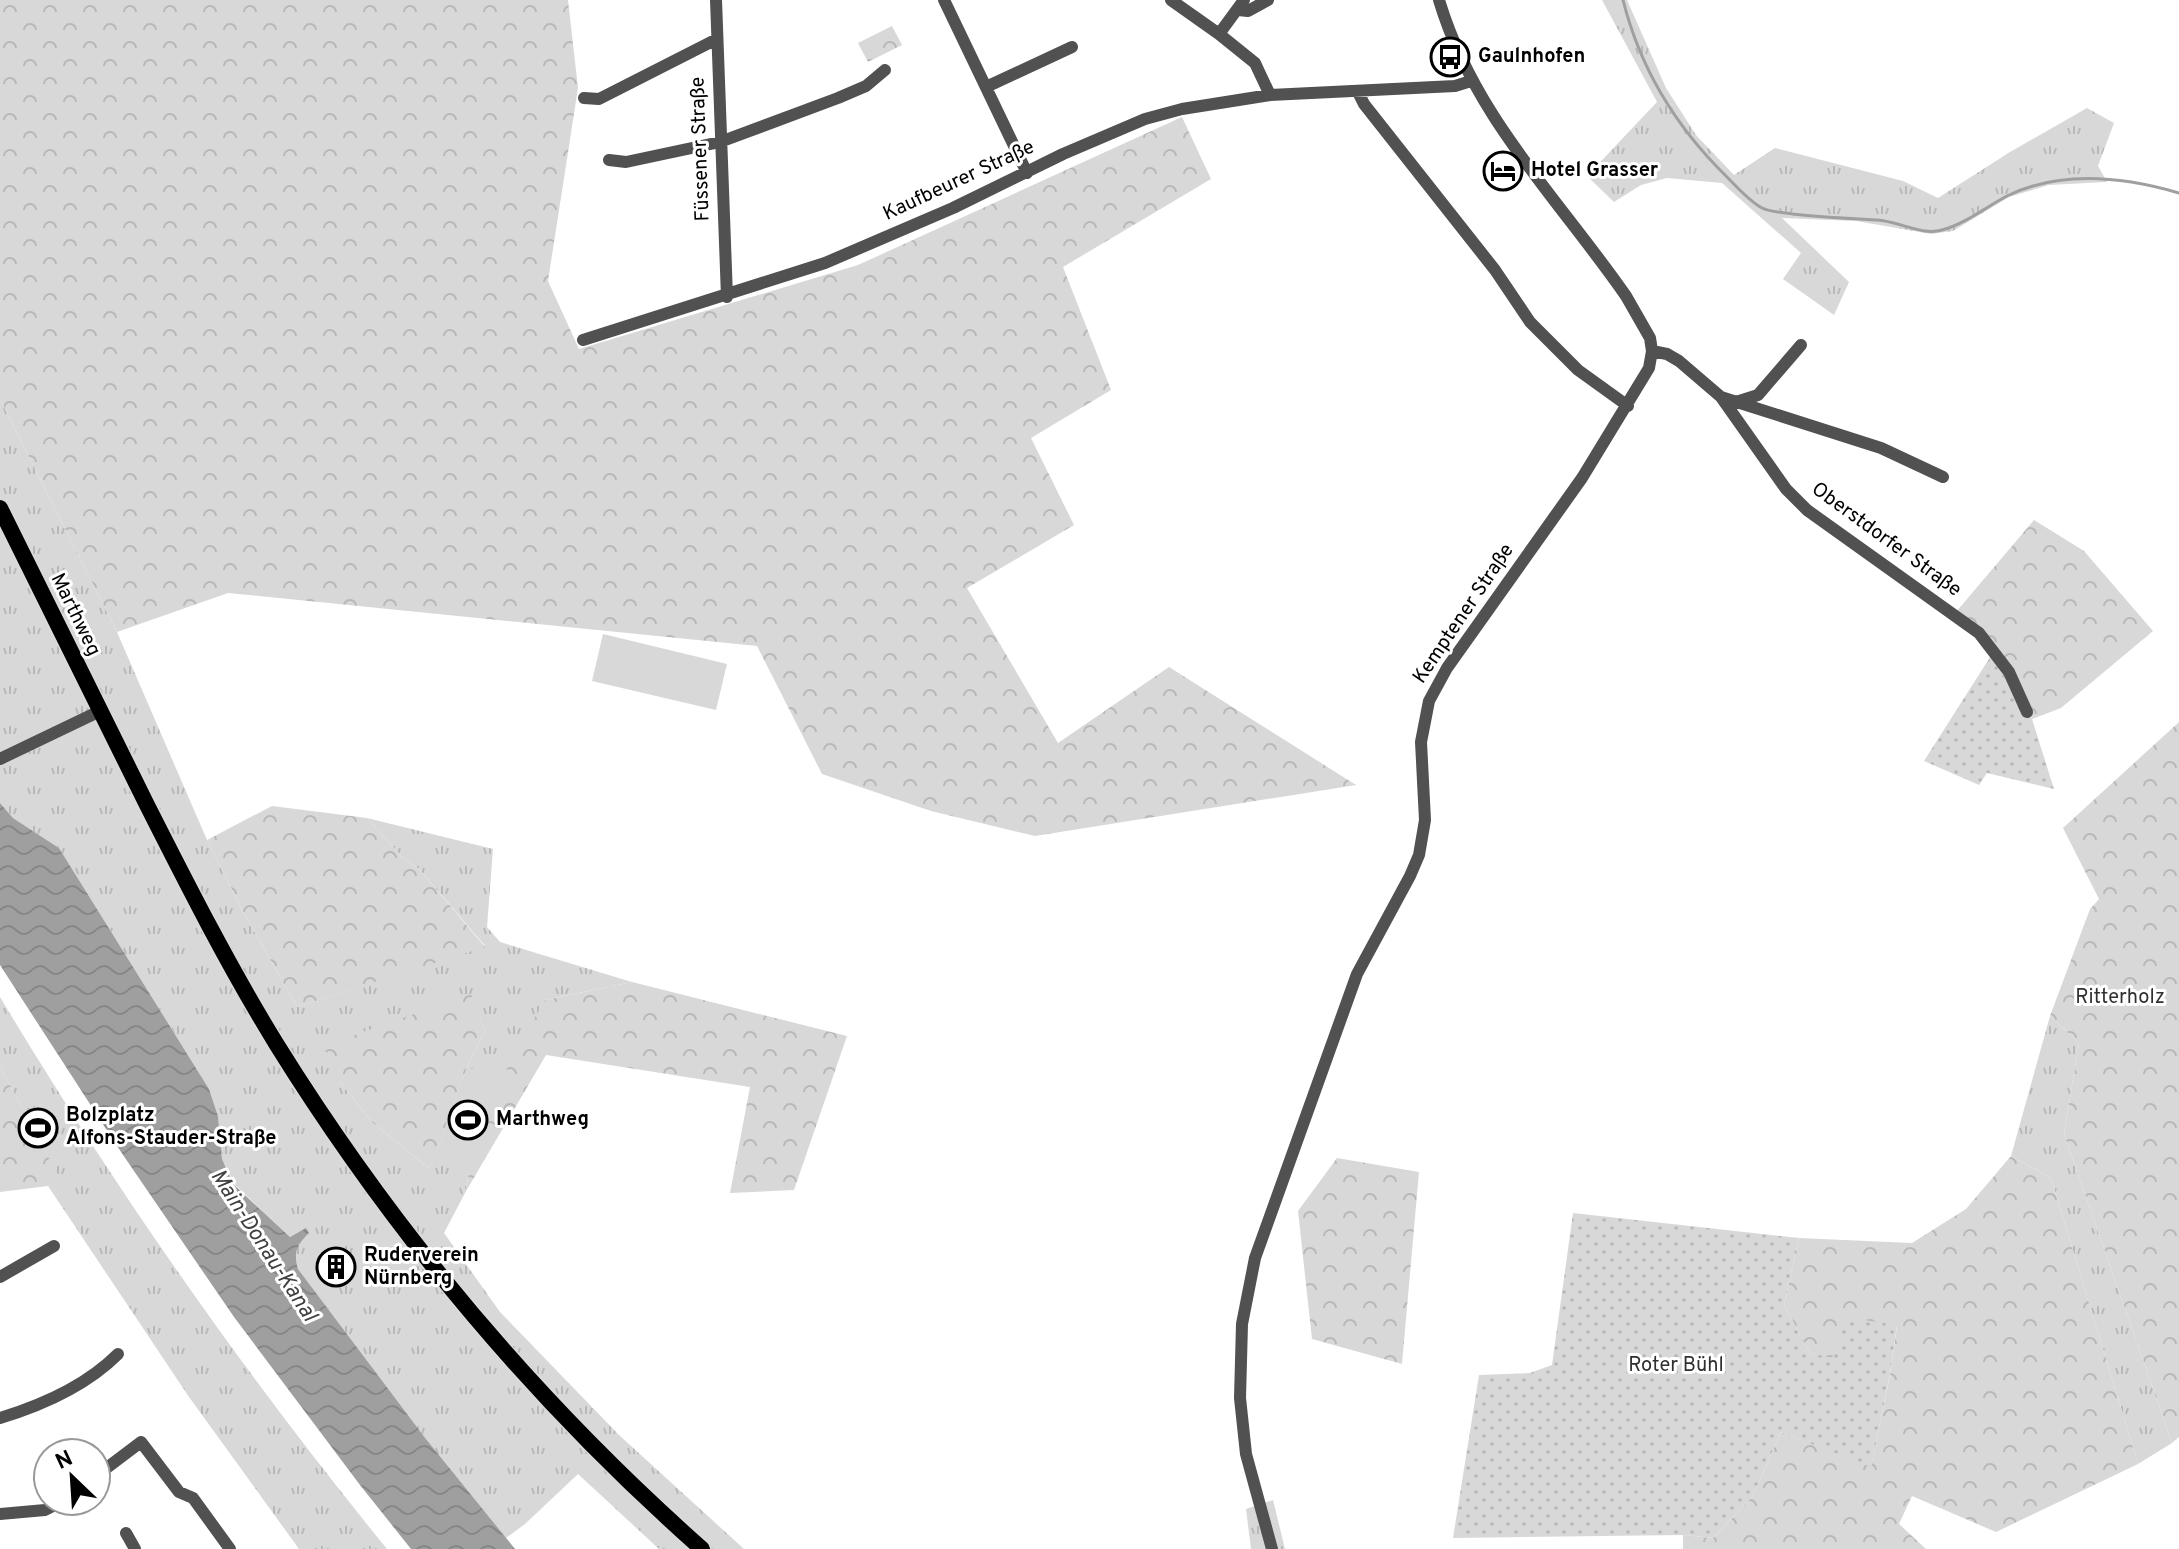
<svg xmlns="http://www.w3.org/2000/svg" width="2179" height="1549" viewBox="0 0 2179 1549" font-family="Overpass,sans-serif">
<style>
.grass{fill:url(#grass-tufts);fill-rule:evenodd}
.forest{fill:url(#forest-crowns)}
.garden{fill:url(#garden-dots)}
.pitch{fill:#d8d8d8}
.water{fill:url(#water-waves)}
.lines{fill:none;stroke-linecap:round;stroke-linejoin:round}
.stream{stroke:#9f9f9f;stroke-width:3}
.major-casing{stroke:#dbdbdb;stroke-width:19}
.minor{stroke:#515151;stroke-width:12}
.major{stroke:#000;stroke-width:16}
.labels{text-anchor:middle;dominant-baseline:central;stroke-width:6;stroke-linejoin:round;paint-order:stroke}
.poi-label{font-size:20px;font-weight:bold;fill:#000;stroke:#fff;text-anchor:start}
.street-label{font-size:20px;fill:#000;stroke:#fff}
.park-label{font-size:20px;fill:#2f2f2f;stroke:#fff}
.water-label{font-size:22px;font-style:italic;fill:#404040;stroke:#fff}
</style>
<defs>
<pattern id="grass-tufts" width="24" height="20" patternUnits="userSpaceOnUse" patternTransform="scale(2)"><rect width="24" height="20" fill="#d8d8d8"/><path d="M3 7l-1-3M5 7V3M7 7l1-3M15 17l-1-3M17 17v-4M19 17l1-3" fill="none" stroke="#b8b8b8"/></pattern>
<pattern id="forest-crowns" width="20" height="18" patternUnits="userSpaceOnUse" patternTransform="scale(2)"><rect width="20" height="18" fill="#d8d8d8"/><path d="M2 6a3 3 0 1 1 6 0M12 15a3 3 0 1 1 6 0" fill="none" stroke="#b8b8b8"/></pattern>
<pattern id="garden-dots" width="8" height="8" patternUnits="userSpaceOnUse" patternTransform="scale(2)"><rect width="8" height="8" fill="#d8d8d8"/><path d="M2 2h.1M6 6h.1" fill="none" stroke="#b8b8b8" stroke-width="1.8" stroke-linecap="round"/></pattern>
<pattern id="water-waves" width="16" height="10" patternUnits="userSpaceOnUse" patternTransform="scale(2)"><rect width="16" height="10" fill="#9f9f9f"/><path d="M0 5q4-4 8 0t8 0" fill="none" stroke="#878787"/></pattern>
</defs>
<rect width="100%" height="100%" fill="#fff"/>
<path class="grass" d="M1602 0H1627L1666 88 1696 135 1734 175 1775 148 1903 181 1938 198 2010 152 2087 108 2114 123 2098 166 2107 182 2049 185 2009 197 1953 231 1931 234 1856 221 1782 218 1849 282 1834 315 1783 279 1801 253 1722 183 1667 178 1641 185 1614 202 1587 176 1657 102Z
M0 399 117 632 207 840 240 906 297 1007 485 946 419 869 402 857 367 818 493 849 487 927 500 942 632 982 545 1000 468 1177 465 1193 444 1233 500 1312 619 1435 744 1549H659L578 1474 525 1524 506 1538 426 1439 298 1269C293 1251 296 1245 309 1233L305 1229 290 1237 235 1185 222 1159 218 1116 209 1089 59 848 13 818 0 803ZM471 995 485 1031 467 1067 433 1161 428 1168 372 1122 340 1082Z
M0 997C115 1189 245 1375 387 1549H299L189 1397 48 1186 61 1181 0 1067Z
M2050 1016 2079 1043 2064 1134 2172 1443 2138 1464 2051 1178 2011 1156Z
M1273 1500 1285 1549H1251L1246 1509Z"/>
<path class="forest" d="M0 0H568L578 88 548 281 579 349 858 265 1182 117 1211 179 1063 267 1111 390 1031 438 1074 525 967 588 1058 743 1169 667 1356 785 1035 836 931 811 822 774 757 646 228 593 117 632 0 399Z
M892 26 902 45 868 62 858 43Z
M2034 520 2084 551 2153 631 2061 708 2032 719 1994 651 1956 612Z
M2179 722V1437L2172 1443 2064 1134 2079 1043 2050 1016 2090 909 2099 899 2063 828Z
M272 806 367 818 402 857 419 869 485 947 297 1007 240 906 207 840Z
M632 982 847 1036 794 1190 730 1193 750 1087 546 1055 465 1193 468 1177 511 1058 545 1000Z
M471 994 485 1031 467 1067 433 1161 428 1168 372 1122 340 1082 323 1046Z
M0 1067 62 1182 48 1186 0 1192Z
M2011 1156 2051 1178 2138 1464 1996 1532 1912 1496 1899 1524 1926 1549H1683V1535L1713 1538 1752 1497 1781 1432 1871 1466 1890 1375 1897 1326 1832 1359 1810 1353 1784 1305 1799 1238 1912 1243 1966 1209Z
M1337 1158 1419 1172 1402 1364 1312 1339 1298 1211Z"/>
<path class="garden" d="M1994 651 2032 719 2054 789 1987 773 1979 785 1924 761Z
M1573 1213 1799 1238 1784 1305 1810 1353 1832 1358 1845 1317 1897 1325 1890 1374 1871 1467 1781 1432 1752 1497 1713 1538 1683 1535 1453 1538 1479 1375 1530 1373 1552 1365Z"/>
<path class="pitch" d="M603 634 727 664 716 710 592 681Z
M467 1067 502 1080 468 1174 433 1161Z
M38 1105 57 1142 38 1152 18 1115Z"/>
<path class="water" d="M0 803 13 818 59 848 209 1089 218 1116 222 1159 234 1185 290 1237 306 1228 309 1233C297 1245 293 1251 298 1269L426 1439 515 1549H411L360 1485 234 1317 121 1152 0 965Z"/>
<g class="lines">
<path class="stream" d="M1623 0C1640 68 1676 127 1726 176 1737 187 1749 201 1762 208 1775 215 1857 219 1877 220 1898 221 1922 236 1942 230 1965 224 1986 207 2007 196 2060 170 2124 177 2179 193"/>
<g class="major-casing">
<path id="major" d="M0 508C49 607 98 706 147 805 188 886 229 967 277 1045 394 1233 537 1403 702 1549"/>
</g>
<path class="minor" d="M716 0 727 297
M944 0 1027 173
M1171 0 1219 34 1255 63 1270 95
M1238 10 1248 11 1268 0
M1219 34 1244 0
M986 87 1072 47
M1358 92 1364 104 1495 270 1530 322 1578 370 1628 406
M584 98 599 99 717 39
M609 160 626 162 720 142 838 98 866 86 885 70
M583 340 825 263 953 208 1063 154 1145 119 1182 109 1270 95 1455 86 1471 81
M1652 351 1667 354 1679 361 1721 397 1881 448 1943 477
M1721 397 1786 489 1807 510 1979 633 2009 672 2027 712
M1736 402 1758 395 1801 345
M0 759 100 711
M0 1277 54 1246
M0 1418C43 1405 86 1386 118 1354
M96 1476 141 1442 179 1492 193 1498 230 1549
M0 1514 45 1510 63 1501
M126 1533 135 1549
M1272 1549 1246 1454 1240 1398 1242 1324 1255 1258 1357 974 1410 876 1419 855 1425 820 1421 742 1429 701 1447 668 1582 478 1649 368 1652 351 1650 338 1626 296C1558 198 1474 117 1439 0"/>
<use href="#major" class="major"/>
</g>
<defs>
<g id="bus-ring" transform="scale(2)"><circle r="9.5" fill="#fff" stroke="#000" stroke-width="1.5"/><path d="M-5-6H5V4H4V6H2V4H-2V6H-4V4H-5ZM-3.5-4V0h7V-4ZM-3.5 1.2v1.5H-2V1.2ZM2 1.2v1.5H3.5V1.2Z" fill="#000"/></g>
<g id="hotel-ring" transform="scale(2)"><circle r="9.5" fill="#fff" stroke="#000" stroke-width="1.5"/><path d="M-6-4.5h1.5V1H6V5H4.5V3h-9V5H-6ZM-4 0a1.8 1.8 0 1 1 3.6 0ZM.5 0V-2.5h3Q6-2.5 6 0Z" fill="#000"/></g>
<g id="stadium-ring" transform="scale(2)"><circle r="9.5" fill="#fff" stroke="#000" stroke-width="1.5"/><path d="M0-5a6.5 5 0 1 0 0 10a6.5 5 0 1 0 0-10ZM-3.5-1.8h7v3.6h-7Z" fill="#000"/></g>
<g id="building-ring" transform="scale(2)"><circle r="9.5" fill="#fff" stroke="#000" stroke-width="1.5"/><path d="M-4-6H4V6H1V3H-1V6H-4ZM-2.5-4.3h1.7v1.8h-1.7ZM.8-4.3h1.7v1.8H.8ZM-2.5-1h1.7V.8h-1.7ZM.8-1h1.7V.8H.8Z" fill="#000"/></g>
</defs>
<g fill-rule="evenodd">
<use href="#bus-ring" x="1450" y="57"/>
<use href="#hotel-ring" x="1503" y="171"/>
<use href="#stadium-ring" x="468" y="1120"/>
<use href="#stadium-ring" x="38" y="1128"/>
<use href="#building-ring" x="336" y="1267"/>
</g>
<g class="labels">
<g class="poi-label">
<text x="1478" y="57">Gaulnhofen</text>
<text x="1531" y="171">Hotel Grasser</text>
<text x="66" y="1116">Bolzplatz<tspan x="66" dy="23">Alfons-Stauder-Straße</tspan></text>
<text x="496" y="1120">Marthweg</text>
<text x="364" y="1256">Ruderverein<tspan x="364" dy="23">Nürnberg</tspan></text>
</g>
<g class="street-label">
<text transform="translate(701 149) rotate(-92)">Füssener Straße</text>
<text transform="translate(959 181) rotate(-25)">Kaufbeurer Straße</text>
<text transform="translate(1886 540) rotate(36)">Oberstdorfer Straße</text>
<text transform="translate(1464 614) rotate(-56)">Kemptener Straße</text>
<text transform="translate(75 615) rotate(64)">Marthweg</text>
</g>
<g class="park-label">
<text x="2120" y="998">Ritterholz</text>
<text x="1676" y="1366">Roter Bühl</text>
</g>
<g class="water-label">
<text transform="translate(263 1246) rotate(57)">Main-Donau-Kanal</text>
</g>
</g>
<g transform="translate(72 1477) rotate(335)"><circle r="38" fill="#ffffff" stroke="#999999" stroke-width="2"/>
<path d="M0-6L14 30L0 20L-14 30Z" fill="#000000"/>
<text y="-12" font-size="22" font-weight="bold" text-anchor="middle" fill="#000000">N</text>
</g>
</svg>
